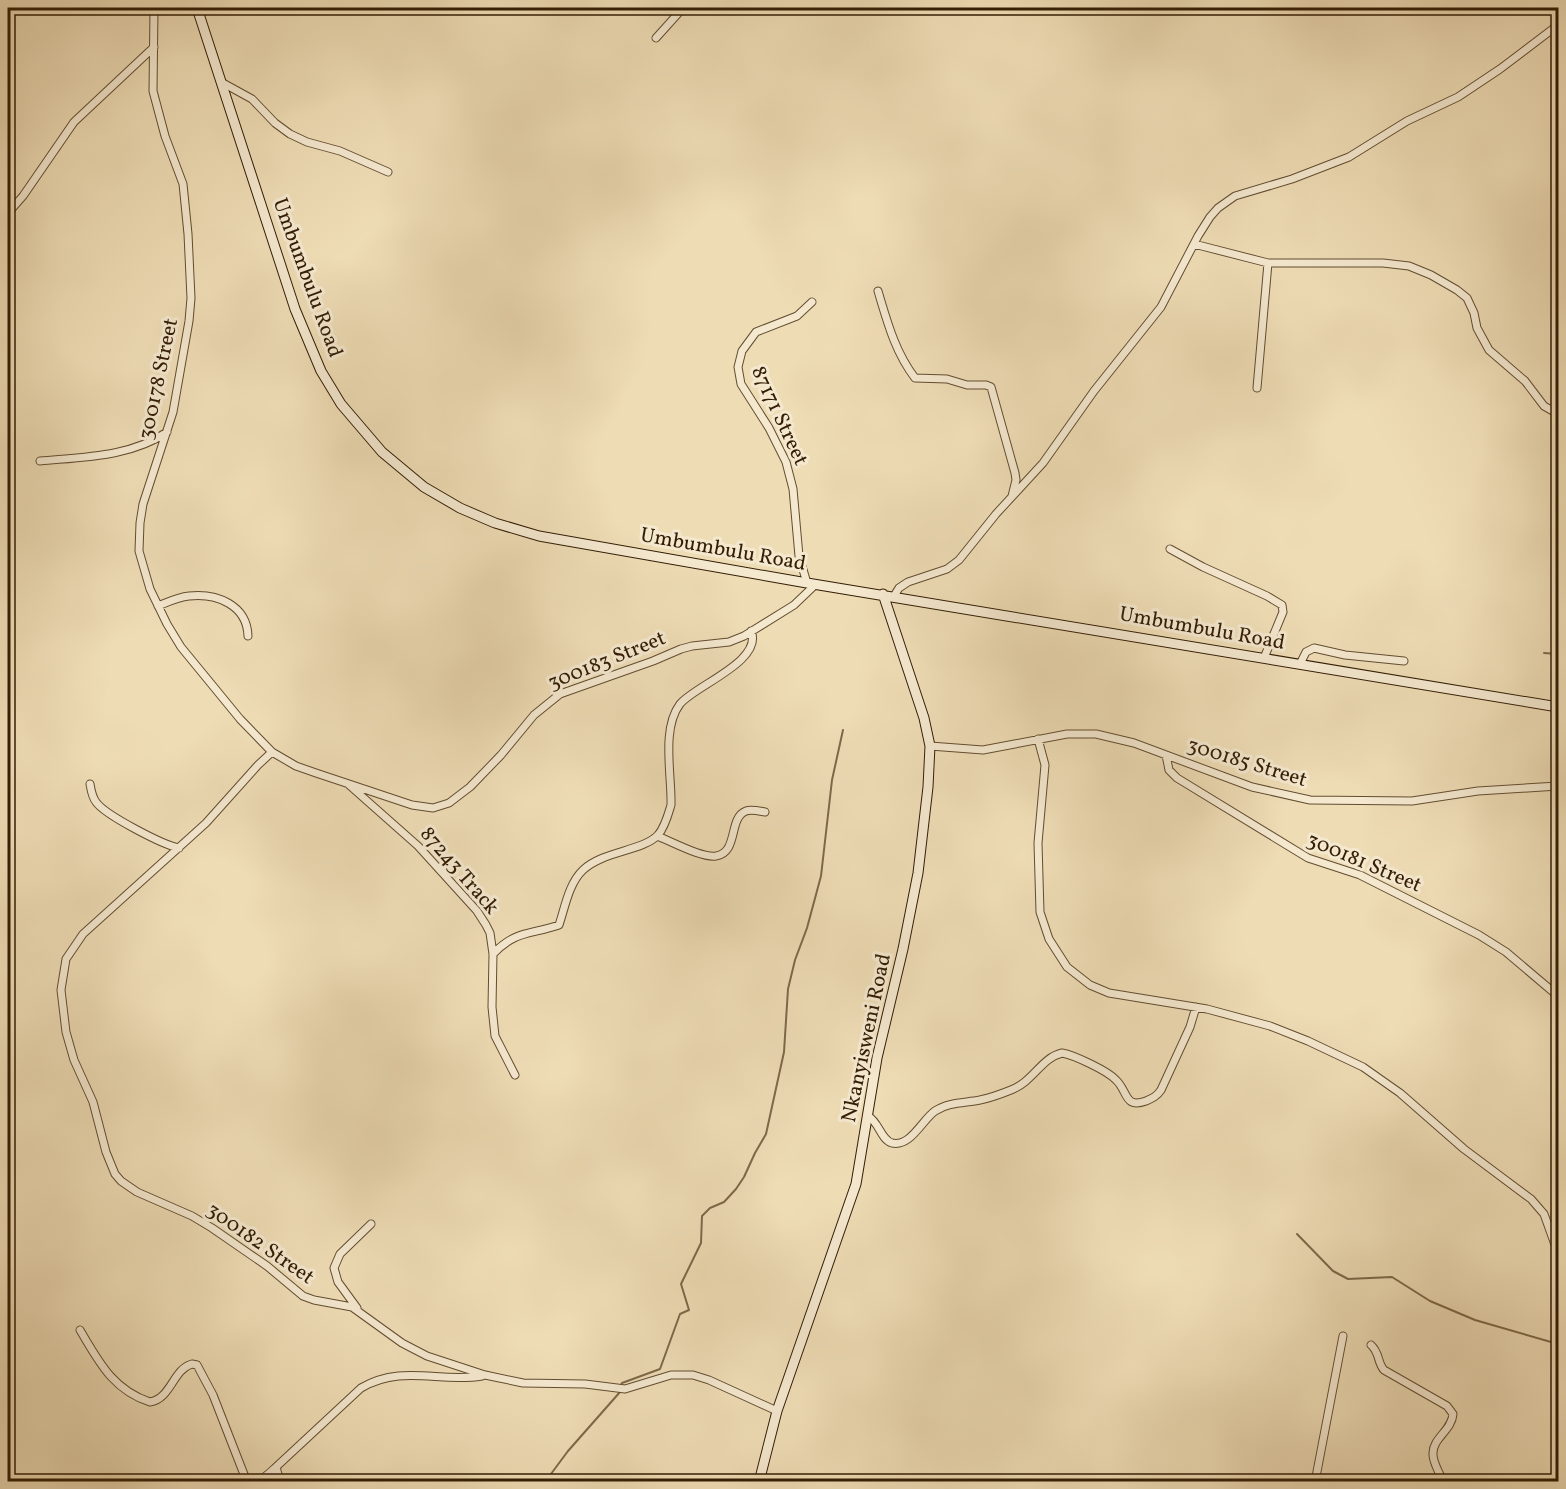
<svg xmlns="http://www.w3.org/2000/svg" width="1566" height="1489" viewBox="0 0 1566 1489" font-family="Vollkorn,serif">
<style>
.lines{fill:none;stroke-linecap:round;stroke-linejoin:round}
.stream{stroke:#7d694a;stroke-width:2}
.street-casing{stroke:#624d30;stroke-width:9}
.secondary-casing{stroke:#331d04;stroke-width:11}
.street{stroke:#f4e8cf;stroke-width:7}
.secondary{stroke:#f4e8cf;stroke-width:9}
.labels{text-anchor:middle;dominant-baseline:central;stroke-width:6;stroke-linejoin:round;paint-order:stroke}
.street-label{font-size:21px;fill:#331d04;stroke:#f4e8cf}
</style>
<rect width="100%" height="100%" fill="#eedcb5"/>
<filter id="stains"><feTurbulence type="fractalNoise" baseFrequency=".00333" numOctaves="4"/><feColorMatrix values="0 0 0 0 .2 0 0 0 0 .09 0 0 0 0 .02 0 0 0 .5 -.17"/></filter>
<radialGradient id="worn" r=".72"><stop offset=".6" stop-color="#630" stop-opacity="0"/><stop offset="1" stop-color="#630" stop-opacity=".3"/></radialGradient>
<g class="lines">
<path class="stream" d="M1544 653 1558 654
M1297 1234 1333 1271 1348 1279 1392 1277 1430 1301 1475 1320 1558 1344
M621 1385 622 1383 660 1369 680 1314 689 1310 681 1284 701 1243 702 1216 710 1208 724 1202 736 1189 744 1177 755 1153 766 1134 784 1052 788 989 795 960 807 928 821 876 832 780 843 730
M545 1482 568 1451 620 1392"/>
<g class="street-casing">
<path id="street" d="M154 8 153 91 165 136 183 184 188 234 191 298 189 321 173 412 143 504 140 523 139 551 150 589 167 624 181 647 240 719 272 752 296 766 316 773 412 805 433 808 449 803 470 787 501 755 534 715 560 694 653 661 681 649 692 646 729 642 744 636 794 605 816 584
M656 38 683 8
M221 82 252 99 275 123 290 134 307 142 340 151 388 172
M8 213 23 196 74 122 154 47
M1194 244 1268 263H1383L1409 266 1431 275 1457 290 1467 298 1474 313 1477 328 1489 350 1525 381 1544 406 1558 414
M878 291C887 321 895 352 915 378L947 379 967 385H986L991 387 1015 473 1016 480 1012 496
M1257 388 1268 263
M40 461C82 457 131 457 167 432
M1170 549 1203 567 1267 596 1282 605 1283 612 1264 658
M807 583 799 556 793 489 786 462 769 428 741 384 738 367 742 351 756 332 797 316 812 302
M894 596 899 588 908 582 947 569 959 560 996 514 1043 463 1094 391 1161 307 1198 236 1210 217 1218 208 1235 196 1292 179 1349 157 1407 121 1458 97 1500 69 1558 25
M158 606C168 602 178 597 189 596 217 593 247 605 248 636
M1300 664 1306 652 1314 648 1345 655 1404 661
M1038 739 1045 765 1038 843 1040 912 1049 939 1067 967 1090 985 1109 993 1207 1009 1270 1026 1308 1041 1363 1067 1400 1093 1464 1149 1531 1199 1544 1214 1558 1253
M930 746 983 750 1067 734H1096L1134 743 1252 787 1310 800 1412 801 1478 791 1558 786
M272 752 258 765 206 823 83 934 66 959 61 990 66 1032 74 1060 93 1102 106 1152 115 1174 121 1181 137 1192 192 1216 212 1228 267 1266 303 1296 314 1300 352 1307 402 1343 427 1356 485 1375 523 1383 585 1384 625 1389 671 1375H693L709 1380 777 1411
M1166 755 1169 770 1177 778 1308 858 1360 875 1479 935 1506 952 1558 996
M90 784C91 790 92 797 96 802 105 815 163 845 179 848
M348 784 418 846 477 911 486 925 490 933 493 954 492 1007 495 1036 515 1075
M657 836C671 841 701 858 716 856 739 852 728 818 746 811 751 809 759 811 765 812
M493 954C516 930 530 935 559 925 565 907 569 883 583 870 603 851 643 851 658 835 665 827 668 815 671 805 672 776 661 729 680 704 694 686 764 661 751 631
M868 1116C879 1122 881 1140 892 1143 911 1147 922 1120 935 1111 948 1102 965 1103 980 1100 990 1098 1001 1094 1011 1090 1034 1081 1041 1058 1062 1053 1074 1055 1108 1071 1116 1080 1128 1091 1124 1109 1146 1101 1153 1098 1157 1096 1161 1090L1190 1027 1196 1007
M357 1308 338 1282 334 1268 340 1254 371 1224
M80 1330C99 1362 113 1390 150 1402 171 1399 173 1369 192 1364L197 1365 213 1395 245 1477C258 1486 266 1476 276 1467
M1371 1345C1380 1353 1377 1362 1384 1370L1447 1406 1453 1414C1452 1430 1433 1438 1433 1453 1432 1462 1440 1473 1443 1482
M280 1482 276 1467 361 1388C402 1364 439 1383 482 1376
M1315 1482 1343 1336"/>
</g>
<g class="secondary-casing">
<path id="secondary" d="M197 8 295 309 321 371 341 404 382 452 424 487 460 508 495 523 539 536 807 583 1558 707
M759 1482 777 1411 856 1184 877 1058 903 949 918 873 928 787 930 746 924 718 883 594"/>
</g>
<use href="#street" class="street"/>
<use href="#secondary" class="secondary"/>
</g>
<g class="labels">
<g class="street-label">
<text transform="translate(307 278) rotate(70)">Umbumbulu Road</text>
<text transform="translate(159 379) rotate(-78)">300178 Street</text>
<text transform="translate(779 416) rotate(65)">87171 Street</text>
<text transform="translate(723 550) rotate(10)">Umbumbulu Road</text>
<text transform="translate(1202 629) rotate(10)">Umbumbulu Road</text>
<text transform="translate(607 661) rotate(-22)">300183 Street</text>
<text transform="translate(1247 763) rotate(17)">300185 Street</text>
<text transform="translate(1364 863) rotate(23)">300181 Street</text>
<text transform="translate(459 871) rotate(49)">87243 Track</text>
<text transform="translate(867 1038) rotate(-78)">Nkanyisweni Road</text>
<text transform="translate(260 1244) rotate(35)">300182 Street</text>
</g>
</g>
<rect width="1566" height="1489" fill="none" stroke="#eedcb5" stroke-width="30"/>
<rect x="9" y="9" width="1548" height="1471" fill="none" stroke="#331d04" stroke-width="3"/>
<rect x="15" y="15" width="1536" height="1459" fill="none" stroke="#331d04" stroke-width="1.5"/>
<rect width="100%" height="100%" filter="url(#stains)"/>
<rect width="100%" height="100%" fill="url(#worn)"/>
</svg>
